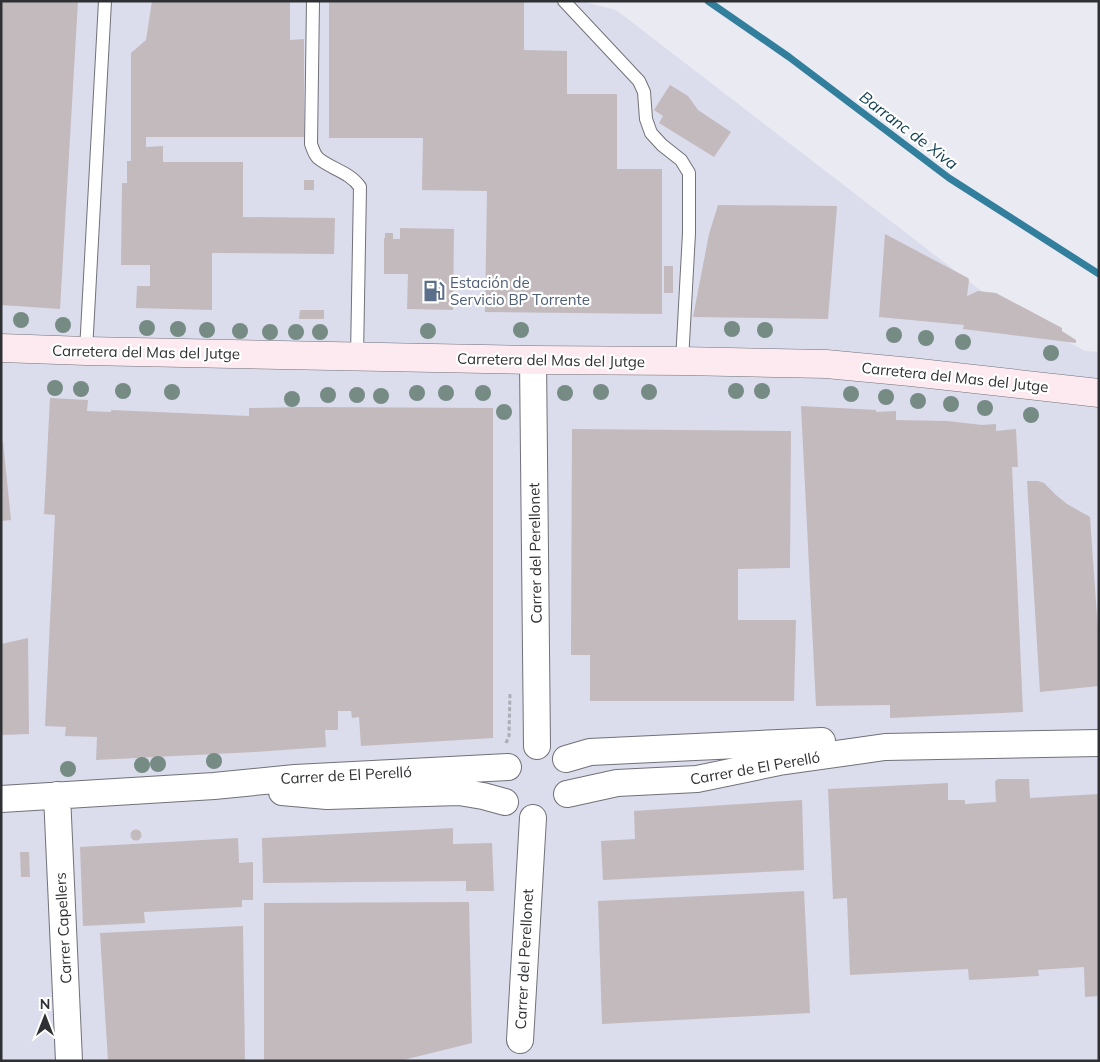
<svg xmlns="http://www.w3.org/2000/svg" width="1100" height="1062" viewBox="0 0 1100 1062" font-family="Mulish,sans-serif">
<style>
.built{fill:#dbdcec}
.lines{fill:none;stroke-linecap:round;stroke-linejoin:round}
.stream{stroke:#327e9d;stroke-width:7}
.building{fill:#c3babd}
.lane-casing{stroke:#717179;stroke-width:14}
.street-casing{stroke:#717179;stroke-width:28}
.secondary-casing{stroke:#717179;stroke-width:29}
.path{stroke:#adaeb5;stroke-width:3;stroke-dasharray:4 2.5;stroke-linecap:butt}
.lane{stroke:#fff;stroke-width:12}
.street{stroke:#fff;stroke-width:26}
.secondary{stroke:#fceaf0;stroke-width:28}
.tree{fill:#758b84}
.labels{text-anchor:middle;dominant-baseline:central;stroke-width:4.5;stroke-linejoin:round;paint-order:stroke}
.service-label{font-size:15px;fill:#4e5e75;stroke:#fff;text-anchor:start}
.street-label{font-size:15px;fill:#2f3033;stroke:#fff}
.water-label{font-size:16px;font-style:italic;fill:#113f51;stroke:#fff}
</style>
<rect width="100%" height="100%" fill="#e9eaf2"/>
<path class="built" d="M1 1H580L616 10 1001 306 1085 351 1099 352V1061H1Z"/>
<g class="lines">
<path class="stream" d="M708 1 789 57 949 178 1099 274"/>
</g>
<path class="building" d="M1 1H78L60 309 1 305Z
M152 1H290V40L304 39V137H146V147L163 146V162H243V217L335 218 334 254 212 253V310L136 308 137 286H150V265H121L122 183H127V161H131V53L146 40Z
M329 1H524V50L567 51V94H617V169H662V314L485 312 487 191 422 190 423 138H329Z
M670 85 688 96 698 110 731 132 714 157 659 123 663 116 654 110Z
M304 180H314V190H304Z
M718 205 837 206 828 319 693 317 709 234Z
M400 228 454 229 453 310 407 309 408 274H384V238H385V233H393V239H400Z
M885 234 968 278 969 280 967 296 978 291 996 293 1062 328V331L1076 340V343L963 329 964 325 879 317Z
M664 266H673V293H664Z
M300 310H324V319H299Z
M50 398 88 400 87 411 111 412V410L249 416V408L306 407 493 408V738L361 746 359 717 352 718 351 711H338V730H325L326 747 255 752 96 760 97 737 65 736 66 727 45 726 55 515 44 514Z
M801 406 876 410V412L896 411V420L947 421 982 425 996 424V431L1016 429 1018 467H1012L1023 712 890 718V705L816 706Z
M572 429 791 431 790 568 738 569V620H796L794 701H590V655H571Z
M1 442H3L11 520 1 521Z
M1027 481H1038L1044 483 1056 495 1067 504 1090 517 1099 645V686L1040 692Z
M28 638 29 734 1 735V644Z
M998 779H1029L1030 798 1099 794V996L1085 997 1084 967 1038 970 1039 976 969 980 968 969 850 975 847 898 833 899 828 789 948 783V800H965V804L996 802 995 781Z
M802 800 804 870 603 880 601 841 635 839 634 811Z
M453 828V844L492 843 494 891H466V881L263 883 262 838Z
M130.5 835a5.5 5.5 0 1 1 11 0a5.5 5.5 0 1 1-11 0Z
M238 838 239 863 253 862V900H242V907L144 912 145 923 83 926 80 847Z
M20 852H29L30 877H21Z
M804 891 810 1013 602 1024 598 901Z
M469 902 472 1043 399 1061H264V903Z
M243 926 245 1061H108L100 933Z"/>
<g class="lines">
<g class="lane-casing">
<path id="lane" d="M313 1 311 144C313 149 314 154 318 158 331 169 350 172 360 187L357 357
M564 1 639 81 644 92 646 119 651 133 662 145 681 160 689 173V233L682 361
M86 351 105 1"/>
</g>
<g class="street-casing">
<path id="street" d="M533 360 537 746
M566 759 590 752 822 741
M282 792 327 796 459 792 483 796 505 802
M567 794 617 783 697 779 779 762 885 747 1099 743
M57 795 69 1061
M1 799 214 786 295 778 508 767
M520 1040 533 818"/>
</g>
<g class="secondary-casing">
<path id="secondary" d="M1 348 86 351 533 360 682 361 826 364 911 372 1099 393"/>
</g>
<path class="path" d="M506 743 509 736 510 693"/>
<use href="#lane" class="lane"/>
<use href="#street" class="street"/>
<use href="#secondary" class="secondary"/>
</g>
<g class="tree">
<circle cx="21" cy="320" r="8"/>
<circle cx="63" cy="325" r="8"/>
<circle cx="147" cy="328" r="8"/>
<circle cx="178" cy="329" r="8"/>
<circle cx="732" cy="329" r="8"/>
<circle cx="207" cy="330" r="8"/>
<circle cx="521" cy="330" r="8"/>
<circle cx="765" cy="330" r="8"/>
<circle cx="240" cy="331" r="8"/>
<circle cx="428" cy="331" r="8"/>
<circle cx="270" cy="332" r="8"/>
<circle cx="296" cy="332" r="8"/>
<circle cx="320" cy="332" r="8"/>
<circle cx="894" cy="335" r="8"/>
<circle cx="926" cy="338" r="8"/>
<circle cx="963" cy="342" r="8"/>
<circle cx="1051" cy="353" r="8"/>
<circle cx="55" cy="388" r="8"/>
<circle cx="81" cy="389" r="8"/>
<circle cx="123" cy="391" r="8"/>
<circle cx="736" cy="391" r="8"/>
<circle cx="762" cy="391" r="8"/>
<circle cx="172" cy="392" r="8"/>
<circle cx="601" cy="392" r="8"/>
<circle cx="649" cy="392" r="8"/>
<circle cx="417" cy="393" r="8"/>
<circle cx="446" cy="393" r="8"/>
<circle cx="483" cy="393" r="8"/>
<circle cx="565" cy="393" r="8"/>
<circle cx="851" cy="394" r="8"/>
<circle cx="328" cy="395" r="8"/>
<circle cx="357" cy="395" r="8"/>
<circle cx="381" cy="396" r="8"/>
<circle cx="886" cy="397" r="8"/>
<circle cx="292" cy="399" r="8"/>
<circle cx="918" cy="401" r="8"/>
<circle cx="951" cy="404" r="8"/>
<circle cx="985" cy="408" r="8"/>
<circle cx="504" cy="412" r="8"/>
<circle cx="1031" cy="415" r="8"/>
<circle cx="214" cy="761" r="8"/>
<circle cx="158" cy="764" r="8"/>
<circle cx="142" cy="765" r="8"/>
<circle cx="68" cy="769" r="8"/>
</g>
<defs>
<g id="fuel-bare" transform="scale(1.725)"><path d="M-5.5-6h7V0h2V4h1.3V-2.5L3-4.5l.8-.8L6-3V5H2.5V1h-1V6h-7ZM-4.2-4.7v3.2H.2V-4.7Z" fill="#5c6f8a" stroke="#fff" stroke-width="2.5" paint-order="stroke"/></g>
</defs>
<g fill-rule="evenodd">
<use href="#fuel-bare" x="434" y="291"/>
</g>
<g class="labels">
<g class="service-label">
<text x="450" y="282">Estación de<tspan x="450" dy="17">Servicio BP Torrente</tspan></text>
</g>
<g class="street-label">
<text transform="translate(146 352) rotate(1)">Carretera del Mas del Jutge</text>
<text transform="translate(551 360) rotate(1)">Carretera del Mas del Jutge</text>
<text transform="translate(955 377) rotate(6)">Carretera del Mas del Jutge</text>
<text transform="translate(535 553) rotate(-91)">Carrer del Perellonet</text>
<text transform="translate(755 768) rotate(-10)">Carrer de El Perelló</text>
<text transform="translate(346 775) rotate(-3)">Carrer de El Perelló</text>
<text transform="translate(63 928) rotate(-93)">Carrer Capellers</text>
<text transform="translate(524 959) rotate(-87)">Carrer del Perellonet</text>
</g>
<g class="water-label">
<text transform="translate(909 130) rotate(37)">Barranc de Xiva</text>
</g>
</g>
<rect width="1100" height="1062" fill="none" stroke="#2f3033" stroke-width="5"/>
<g transform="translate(45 1017)" stroke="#ffffff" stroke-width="4" paint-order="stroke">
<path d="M0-4L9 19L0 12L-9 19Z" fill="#2f3033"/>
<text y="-8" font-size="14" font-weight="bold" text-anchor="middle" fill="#2f3033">N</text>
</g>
</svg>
